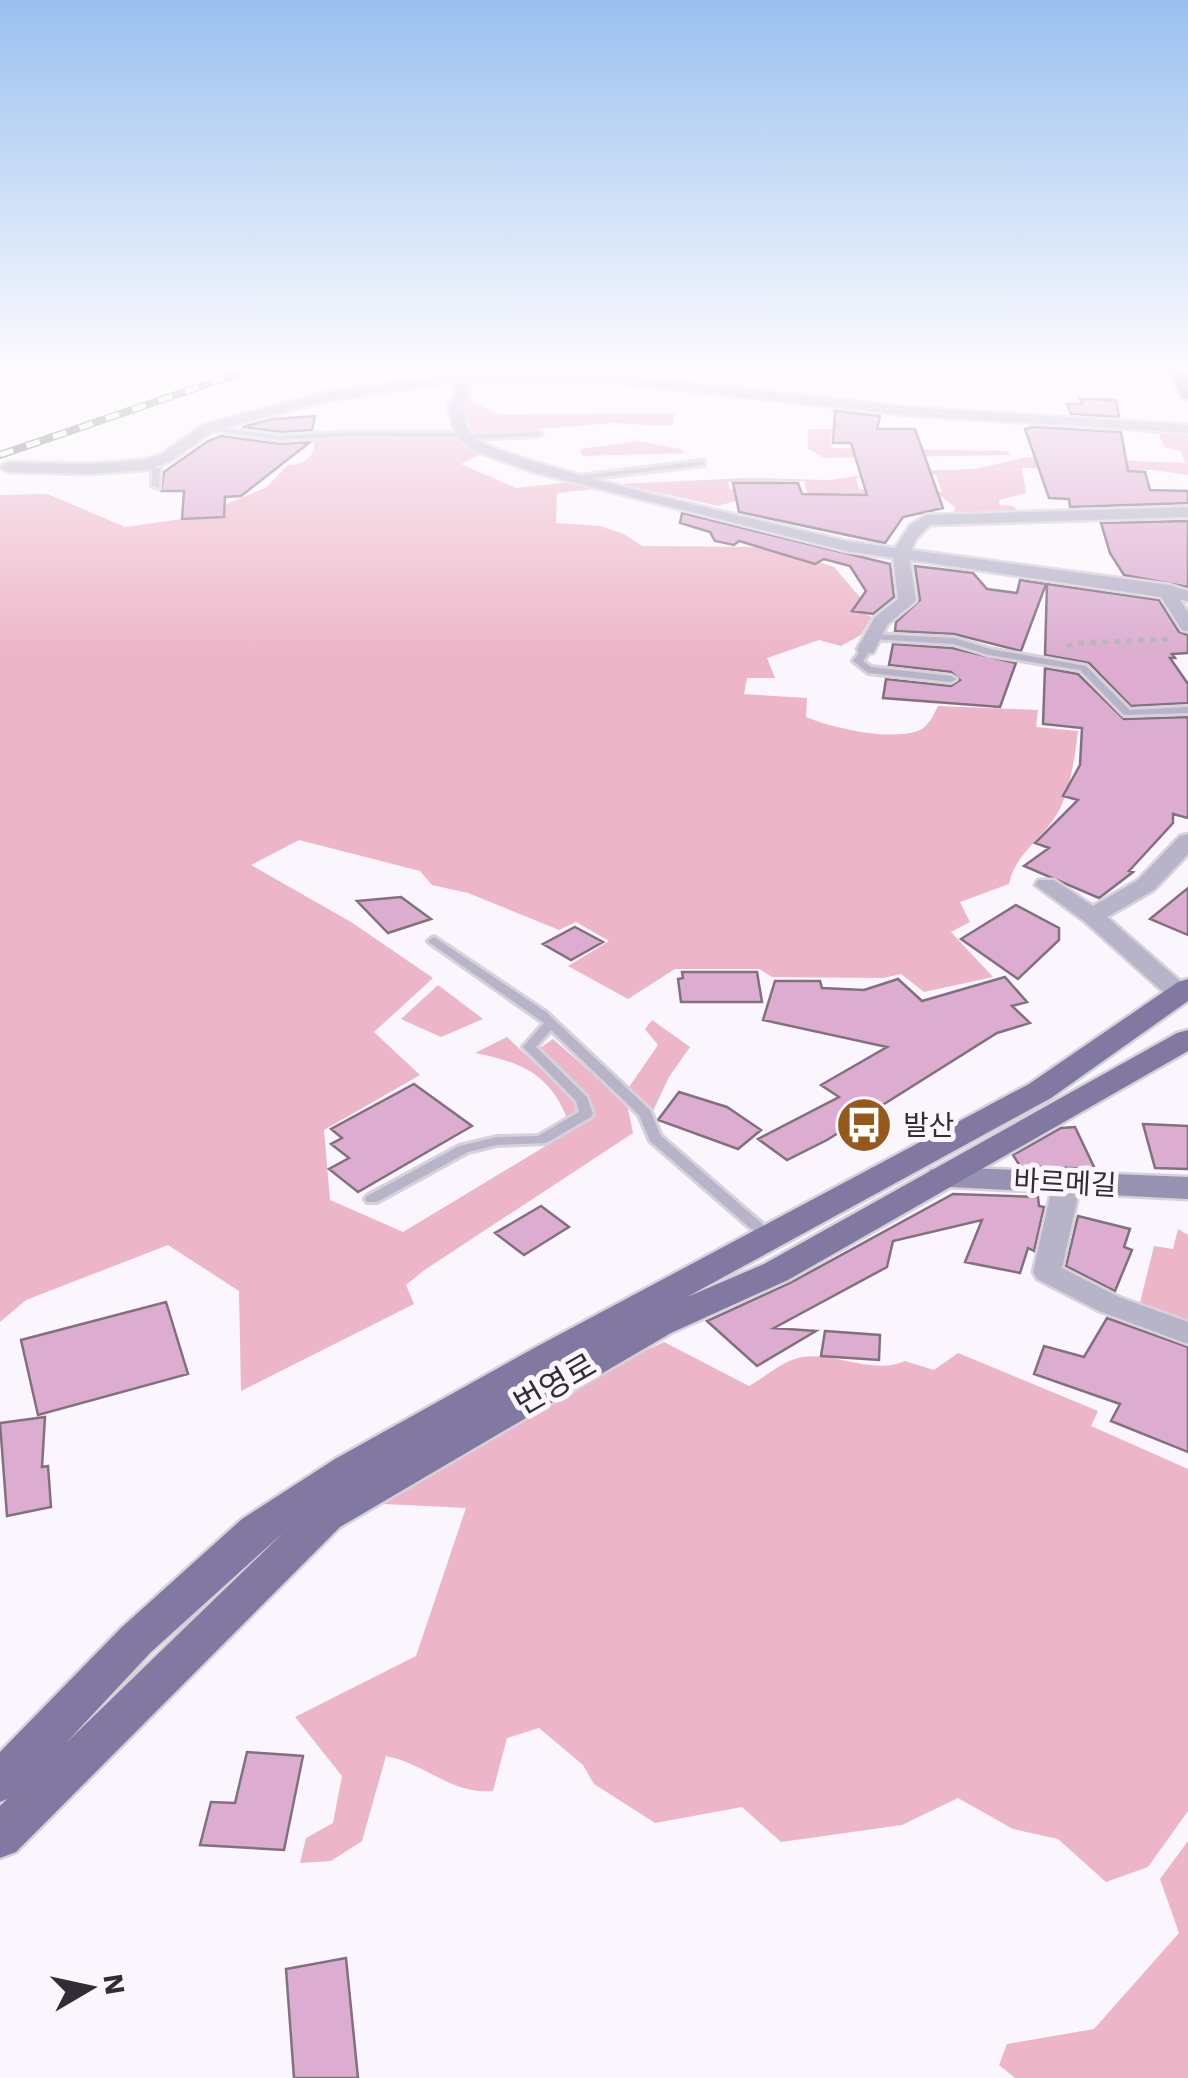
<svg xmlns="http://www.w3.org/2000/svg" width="1188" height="2078" viewBox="0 0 1188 2078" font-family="'Work Sans','Noto Sans KR',sans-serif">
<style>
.green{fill:#edb6c8;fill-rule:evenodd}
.building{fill:#dcadd0;stroke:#82717d;stroke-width:2.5}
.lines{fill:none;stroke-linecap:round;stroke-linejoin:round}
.lane-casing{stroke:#d7d2d9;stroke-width:6}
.street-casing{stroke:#d7d2d9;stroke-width:5}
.secondary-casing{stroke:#d7d2d9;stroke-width:5}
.primary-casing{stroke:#d7d2d9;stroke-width:5}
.path{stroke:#b6b1b8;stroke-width:5;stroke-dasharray:6 6;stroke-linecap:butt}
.lane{fill:#b7b3c9;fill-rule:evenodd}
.street{fill:#b7b3c9;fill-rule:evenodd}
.secondary{fill:#9791b2;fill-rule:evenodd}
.primary{fill:#8179a1;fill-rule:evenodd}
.rail-casing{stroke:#706b72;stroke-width:8}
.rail{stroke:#fbf6fd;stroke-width:5;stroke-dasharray:14;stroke-linecap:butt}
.labels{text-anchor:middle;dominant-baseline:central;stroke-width:10;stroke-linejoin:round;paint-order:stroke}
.poi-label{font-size:28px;fill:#322d34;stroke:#fbf6fd;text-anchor:start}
.street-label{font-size:28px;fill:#322d34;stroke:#fbf6fd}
.near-street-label{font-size:32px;fill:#322d34;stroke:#fbf6fd}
</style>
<rect width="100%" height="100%" fill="#fbf6fd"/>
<path class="green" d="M470 400 498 414 675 413 672 425 665 426 614 423 481 434 471 433 462 409Z
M808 429H832L831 448 1007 451 1011 455 824 458 808 449Z
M1157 430 1188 433V475L1153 470 1022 468 1026 493 999 500 1000 505 1013 506 1018 512 954 513 955 507 942 497 861 499 859 494 838 493 841 507H811L804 481 728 482 730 489H741L746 498 718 506 620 484 747 478 830 480 881 472 974 469 1028 457 1185 463 1181 451 1164 447ZM874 475H936L942 492 859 489 856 478Z
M351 436 454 438 481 454 461 464 516 488 573 482 594 489 557 493 556 523 600 526 624 534 642 546 773 547 834 567 865 603 860 612 872 617 861 635 841 646 819 640 767 658 775 678H747L744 694 807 698 806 717C832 728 889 741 918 731 929 726 933 716 938 706L1038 710 1036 727 1078 731C1075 756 1070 793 1057 814 1042 840 1015 853 1009 884L960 902 970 922 951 932 993 977 924 992 901 974 883 978 772 977 759 969H675L628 999 568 966 609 941 576 922 559 930 468 893 432 885 420 871 299 840 251 865 351 922 433 978 374 1032 420 1075 324 1130 330 1200 403 1232 592 1118 588 1098 540 1048 553 1039 627 1104 633 1133 423 1271 406 1285 414 1304 241 1391 239 1291 168 1245 26 1300 0 1322V495L48 494 125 527 196 517 267 487 288 465C304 465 316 456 314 440Z
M639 441 681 449 685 453 582 456 580 449Z
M438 985 483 1019 441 1037 401 1019Z
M652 1020 690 1047 669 1077 652 1113 629 1087 658 1045 645 1029Z
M507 1037 573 1099 576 1113 567 1118C549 1073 520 1062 475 1053Z
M1178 1229 1188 1235V1328L1139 1307 1154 1246 1173 1249Z
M664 1342 749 1386C763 1378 777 1366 792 1360 827 1346 869 1377 905 1361L934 1370 958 1353 1098 1411 1091 1426 1188 1469V1811L1148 1867 1106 1882 1058 1839 1013 1829 958 1798 902 1825 781 1842 742 1807 655 1823 594 1784 583 1765 539 1728 507 1738 493 1791C452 1795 427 1764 386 1756L362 1841 331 1861 300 1863 306 1838 333 1823 342 1776 295 1717 416 1656 466 1508 384 1504 606 1369Z
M1188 1841V2078H1015L999 2065 1007 2044 1094 2029 1179 1933 1160 1879Z"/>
<path class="building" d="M1080 399 1116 400 1119 417 1071 414 1067 404H1083Z
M835 411 880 416 877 429H915L943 508 903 517 885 543 739 512 733 483H798L802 494 867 495 851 443H833Z
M315 416 312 430 281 432 242 427 273 419Z
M1033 427 1121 432 1128 471 1145 472 1150 490 1188 491V503L1070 507 1069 499 1049 498 1025 429Z
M221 436 280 444 310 442 241 496 225 497 224 517 182 519 184 491H161L164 472 208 441Z
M682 513 890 564 894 597 873 614 852 611 866 591 850 566 824 559 815 564 739 541 734 545 715 541 710 532 680 523Z
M1188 521V587L1124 575 1110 553 1101 523Z
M915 566 973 573 987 589 1017 593 1020 580 1046 584 1021 651 954 634 895 631 896 622 920 600Z
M1047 584 1159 600 1179 632 1188 635V653L1172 654 1175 658H1170L1188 684V703L1131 706 1089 663 1045 655Z
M893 644 952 648 1016 663 1000 707 883 698 886 679 951 686 960 680 951 672 889 665Z
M1045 668 1078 674 1124 719 1188 717V818L1173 814V823L1129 871 1133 872 1099 898 1024 866 1049 848 1035 843 1078 800 1063 796 1080 765 1082 728 1043 724Z
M1188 888V935L1150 919Z
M401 897 431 919 388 933 357 901Z
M1016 905 1059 928V940L1018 979 961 939Z
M575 927 603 942 571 960 543 944Z
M682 972H757L762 1002H681L678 979 683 978Z
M1005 977 1027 1002 1012 1006 1030 1023 997 1033 827 1140 787 1160 758 1139 839 1097 821 1085 887 1047 763 1020 775 981H820L822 988 864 990 898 979 922 1001Z
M414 1084 472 1126 358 1192 329 1169 349 1158 331 1144 342 1138 331 1129Z
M679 1092 727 1107 761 1130 738 1149 658 1120Z
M1143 1124 1188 1126V1169L1155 1168Z
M1075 1127 1095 1169 1020 1166 1013 1155 1061 1128Z
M953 1194 1038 1197 1039 1206 1044 1207 1034 1251 1028 1248 1020 1273 965 1262 982 1220 893 1241 887 1267 774 1328 816 1331 757 1366 707 1321 790 1283Z
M541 1206 569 1227 524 1255 495 1233Z
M1078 1216 1130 1229 1124 1247 1132 1250 1115 1291 1066 1266Z
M166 1302 188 1374 38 1415 21 1340Z
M1107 1318 1188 1347V1452L1111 1421 1120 1404 1034 1374 1044 1346 1084 1357Z
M825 1331 880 1335 879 1360 821 1356Z
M45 1417 42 1467 48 1466 51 1507 7 1516 0 1423Z
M247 1752 303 1756 284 1850 200 1845 211 1802 235 1803Z
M346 1958 358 2078H294L286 1969Z"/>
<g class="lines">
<g class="lane-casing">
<path id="lane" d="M205 426 281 436 349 432 463 433 467 435 538 432 542 434 538 436 464 439 460 437 349 436 281 440 208 430 204 428Z
M701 461H704V465L578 480 574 478 578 476Z
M142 463H148L160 469 159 488 152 486V470L142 467Z
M875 634 954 638 990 649 1086 666 1130 710 1188 707V713L1124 715 1080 670 989 655 953 644 872 639 870 637Z
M866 646 871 649 863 661 871 667 951 676 956 679 951 682 868 673 853 661 863 647Z
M434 937 546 1012 650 1110 661 1136 774 1234 776 1237 774 1240H764L650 1141 639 1115 551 1030 536 1047 587 1097 593 1114 591 1117 546 1143 497 1145 468 1152 377 1202H367L365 1199 367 1196 459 1146 497 1137 538 1136 579 1112 576 1101 523 1047 544 1023 430 943 428 941Z"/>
</g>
<g class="street-casing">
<path id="street" d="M460 373 608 374 906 407 1188 425V433L906 415 608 382 468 381 471 394 462 406C465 414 466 429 471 435 492 461 794 528 846 541L895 548 910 525 926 515 1188 507V517L930 525 916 539 911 550 1170 585 1188 591V601L1180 600 1188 612V631L1182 630 1161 597 910 560 916 601 888 624 873 653H859L857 649 875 617 898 599 893 558 846 551 533 472 475 451 456 437 448 406 457 394 454 382 324 401 213 431 171 461 145 470 90 474 8 472 0 467 8 462 90 464 143 460 161 455 203 425 323 393Z
M1188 834V854L1154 890 1107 917 1188 988V998H1170L1084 921 1035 885 1038 880H1054L1093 906 1138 880 1180 836Z
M1067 1174 1077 1177 1081 1183 1062 1268 1119 1297 1188 1322V1344L1099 1311 1037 1279 1033 1272 1053 1183 1057 1177Z"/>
</g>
<g class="secondary-casing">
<path id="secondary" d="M942 1167 1188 1177V1199L930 1186 926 1178 930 1170Z"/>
</g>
<g class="primary-casing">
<path id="primary" d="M1165 366H1181L1188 378V399L1182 398Z
M1188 979V1001L1051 1098 687 1297 764 1264 1177 1033 1188 1030V1051L788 1280 671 1333 340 1527 16 1852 0 1858V1806L7 1799 0 1802V1752L121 1628 242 1519 335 1459 536 1347 1029 1084 1178 982ZM284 1532 66 1743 151 1652Z"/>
</g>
<path class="path" d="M1067 647 1076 643 1172 639"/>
<use href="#lane" class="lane"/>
<use href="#street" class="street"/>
<use href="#secondary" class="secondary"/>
<use href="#primary" class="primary"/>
<g class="rail-casing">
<path id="rail" d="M0 455 260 366"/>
</g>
<use href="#rail" class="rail"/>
</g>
<linearGradient id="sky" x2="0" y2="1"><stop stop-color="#9ac0ef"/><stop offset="0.56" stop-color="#fdfbfe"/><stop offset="1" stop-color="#fdfbfe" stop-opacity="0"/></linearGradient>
<rect width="1188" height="657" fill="url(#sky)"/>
<defs>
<g id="bus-disc" transform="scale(2.875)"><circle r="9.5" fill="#95591c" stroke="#fbf6fd"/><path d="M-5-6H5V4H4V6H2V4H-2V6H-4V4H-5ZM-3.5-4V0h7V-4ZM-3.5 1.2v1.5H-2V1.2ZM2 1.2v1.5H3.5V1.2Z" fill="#fff"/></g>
</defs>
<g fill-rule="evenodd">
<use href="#bus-disc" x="864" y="1125"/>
</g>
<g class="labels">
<g class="poi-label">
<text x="903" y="1125">발산</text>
</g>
<g class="street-label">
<text transform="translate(1065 1183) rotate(3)">바르메길</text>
</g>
<g class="near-street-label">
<text transform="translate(555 1384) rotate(-30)">번영로</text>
</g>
</g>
<g transform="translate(90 1988) rotate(81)" stroke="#fbf6fd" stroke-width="8" paint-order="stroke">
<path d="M0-8L18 38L0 25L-18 38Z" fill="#322d34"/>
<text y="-15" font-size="28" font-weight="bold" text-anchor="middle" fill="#322d34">N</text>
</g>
</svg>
